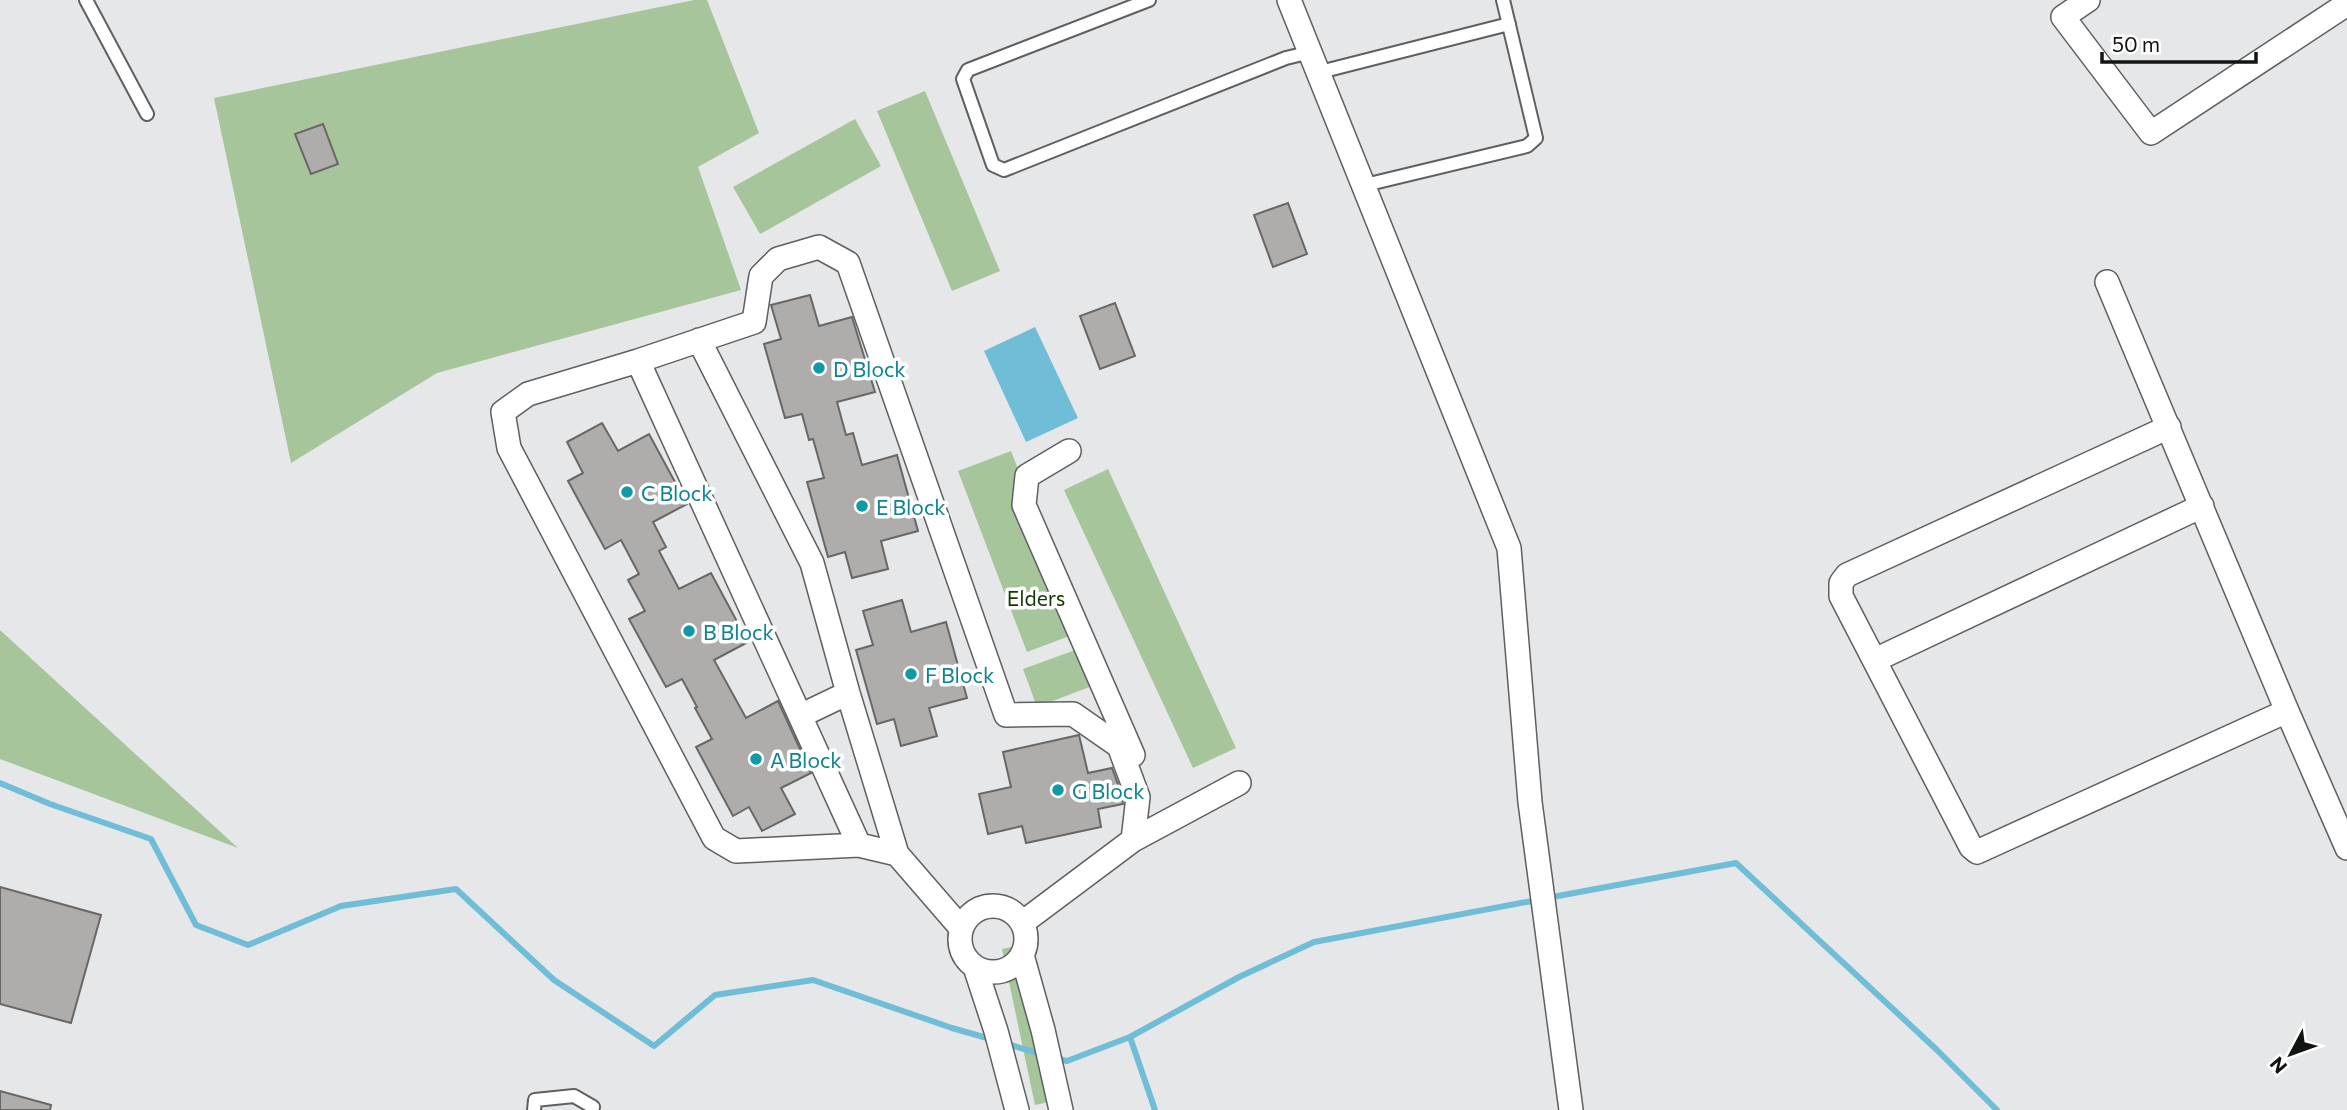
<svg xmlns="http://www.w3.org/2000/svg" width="2347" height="1110" viewBox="0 0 2347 1110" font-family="Commissioner,sans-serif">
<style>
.green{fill:#a7c59b}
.water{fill:#6fbdd6}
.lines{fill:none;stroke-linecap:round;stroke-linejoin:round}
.stream{stroke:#6fbdd6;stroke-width:6}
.building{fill:#aeadab;stroke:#696766;stroke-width:2}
.service-casing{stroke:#5e5f60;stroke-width:16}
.minor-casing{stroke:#5e5f60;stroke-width:26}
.service{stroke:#fff;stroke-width:12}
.minor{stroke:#fff;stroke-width:23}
.culture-dot{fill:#0f9aa8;stroke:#fff;stroke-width:2.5}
.labels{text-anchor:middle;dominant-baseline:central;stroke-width:7;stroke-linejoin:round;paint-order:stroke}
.culture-label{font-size:21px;fill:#0d838f;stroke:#fff;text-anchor:start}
.park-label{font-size:21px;fill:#133700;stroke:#fff}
</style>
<rect width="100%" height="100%" fill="#e6e7e9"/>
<path class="green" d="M694 0H707L759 133 698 167 741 290 437 373 291 463 214 98Z
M925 91 1000 271 952 291 877 111Z
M855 119 881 166 760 234 733 187Z
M1011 451 1080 632 1027 652 958 471Z
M1108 469 1236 748 1193 768 1064 490Z
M0 630 238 848 0 759Z
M1078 649 1092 686 1037 707 1023 669Z
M1016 946 1049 1102 1035 1105 1002 949Z"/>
<path class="water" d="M1035 327 1078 418 1026 442 984 351Z"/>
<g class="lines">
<path class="stream" d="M0 783 50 804 151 839 196 925 248 945 341 906 456 889 554 980 654 1046 715 995 813 980 952 1028 994 1040
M1547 898 1736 863 1937 1050 1997 1110
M1130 1037 1155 1110
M1004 1043 1044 1055
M1055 1058 1067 1061 1130 1037 1239 977 1314 942 1537 900"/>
</g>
<path class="building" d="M323 124 338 164 311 174 295 134Z
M1288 203 1307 254 1273 267 1254 215Z
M810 295 819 326 852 317 875 392 837 402 846 435 853 433 862 465 897 455 918 531 881 541 888 569 852 578 845 552 828 557 807 482 824 478 813 439 809 440 802 414 785 418 764 344 781 339 771 305Z
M1115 303 1135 356 1100 369 1080 316Z
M602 423 618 451 649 434 687 504 653 522 666 547 659 551 679 589 711 573 748 642 714 660 746 718 778 701 811 773 781 788 795 814 762 831 749 807 733 816 696 747 712 739 695 708 697 707 682 679 666 687 629 619 645 611 628 580 639 574 621 540 605 549 568 481 583 473 567 442Z
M902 600 911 632 946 622 967 698 929 708 937 736 901 746 894 719 877 724 856 650 873 645 863 611Z
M1079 735 1088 773 1112 768 1122 795 1123 804 1098 809 1101 827 1026 843 1022 826 988 834 979 794 1011 787 1003 752Z
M0 887 101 915 71 1023 0 1004Z
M0 1091 51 1105 50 1110H0Z"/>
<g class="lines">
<g class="service-casing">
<path id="service" d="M86 0 147 114
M1149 0 968 70 963 79 993 165 1004 170 1286 58 1311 52
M1320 72 1509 24
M1365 185 1527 146 1536 138 1503 0
M534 1110 535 1100 574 1096 593 1107 592 1110"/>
</g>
<g class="minor-casing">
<path id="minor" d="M1289 0 1509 548 1530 802 1571 1110
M2088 0 2063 17 2151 133 2347 4
M2107 282 2287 711
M699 340 812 563 848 693 897 854
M638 361 859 845
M2169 427 1847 575 1841 583V596L1971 847 1977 852 2287 711 2347 848
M1069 451 1027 476 1024 505 1133 755
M1875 660 2202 506
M800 716 848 693
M960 939a33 33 0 1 1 66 0a33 33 0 1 1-66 0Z
M1022 923 1133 840 1239 783
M961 928 897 854 859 845 736 851 714 838 509 448 503 412 528 394 638 361 754 322 761 276 778 259 819 247 848 263 1006 715 1073 714 1119 746 1138 797 1133 840
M1022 955 1043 1030 1061 1110
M975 967 996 1031 1017 1110"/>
</g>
<use href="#service" class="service"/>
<use href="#minor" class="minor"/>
</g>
<g class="culture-dot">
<circle cx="819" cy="368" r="7"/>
<circle cx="627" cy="492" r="7"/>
<circle cx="862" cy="506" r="7"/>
<circle cx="689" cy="631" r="7"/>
<circle cx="911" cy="674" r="7"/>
<circle cx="756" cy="759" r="7"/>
<circle cx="1058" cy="790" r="7"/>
</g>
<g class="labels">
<g class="culture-label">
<text x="833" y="368">D Block</text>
<text x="641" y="492">C Block</text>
<text x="876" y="506">E Block</text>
<text x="703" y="631">B Block</text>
<text x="925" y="674">F Block</text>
<text x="770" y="759">A Block</text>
<text x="1072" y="790">G Block</text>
</g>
<g class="park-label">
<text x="1036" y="597">Elders</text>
</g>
</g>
<g transform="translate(2291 1054) rotate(229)" stroke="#ffffff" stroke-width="5" paint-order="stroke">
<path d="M0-5L12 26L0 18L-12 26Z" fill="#121313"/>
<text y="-10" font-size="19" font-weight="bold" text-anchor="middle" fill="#121313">N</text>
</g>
<path d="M2102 52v10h154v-10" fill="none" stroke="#121313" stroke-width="3.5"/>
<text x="2112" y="52" font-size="21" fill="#121313" stroke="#ffffff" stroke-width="5" paint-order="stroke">50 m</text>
</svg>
